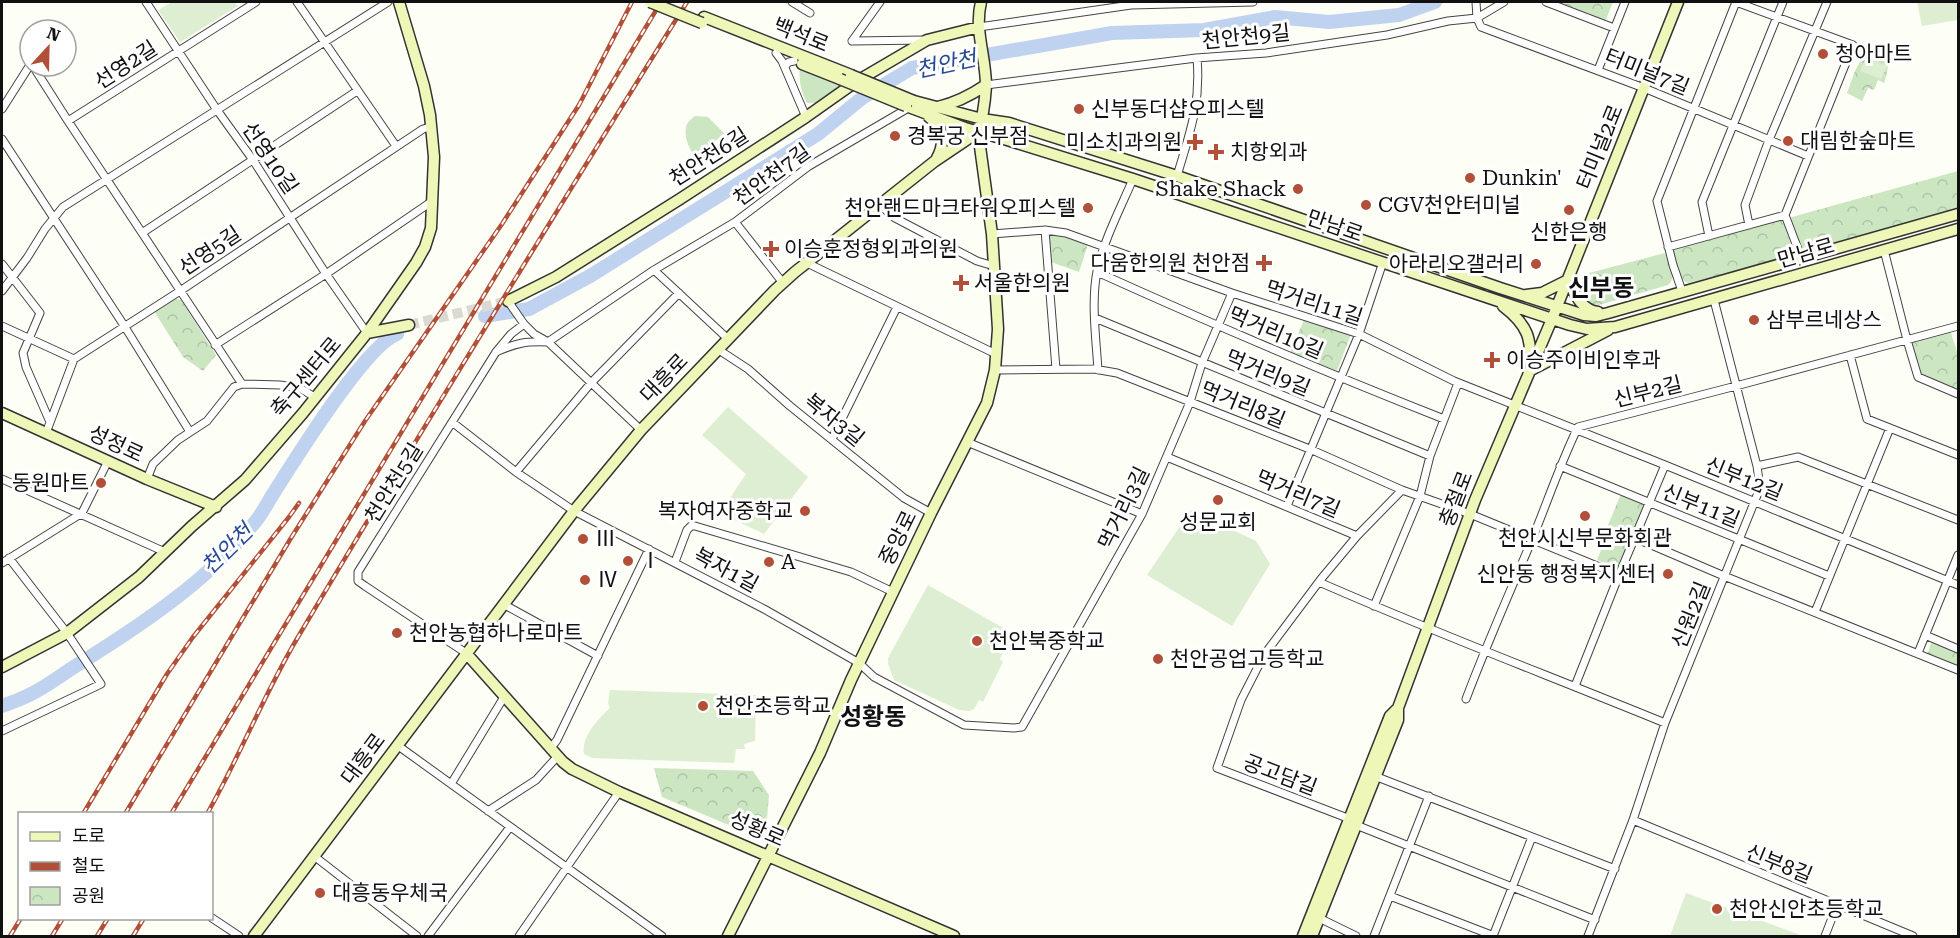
<svg xmlns="http://www.w3.org/2000/svg" width="1960" height="938" viewBox="0 0 1960 938" font-family="'Roboto Serif','Noto Sans KR',serif">
<style>
.grass{fill:#cce6c2}
.park{fill:url(#park-crowns)}
.pitch{fill:#deeed2}
.lines{fill:none;stroke-linecap:round;stroke-linejoin:round}
.river{stroke:#bfd2f0;stroke-width:14}
.secondary-tunnel{stroke:#dadad3;stroke-width:10;stroke-dasharray:10 5;stroke-linecap:butt}
.street-casing{stroke:#444;stroke-width:9}
.secondary-casing{stroke:#333;stroke-width:13}
.street{stroke:#fff;stroke-width:7}
.secondary{stroke:#eef6b8;stroke-width:10}
.rail-casing{stroke:#b24f38;stroke-width:4.5}
.rail{stroke:#fff;stroke-width:2;stroke-dasharray:7;stroke-linecap:butt}
.secondary-bridge-casing{stroke:#333;stroke-width:13;stroke-linecap:butt}
.secondary-bridge{stroke:#eef6b8;stroke-width:10}
.poi-dot{fill:#b24f38;stroke:#fff;stroke-width:2}
.labels{text-anchor:middle;dominant-baseline:central;stroke-width:6;stroke-linejoin:round;paint-order:stroke}
.street-label{font-size:21px;fill:#111;stroke:#fff}
.poi-label{font-size:21px;fill:#111;stroke:#fff;text-anchor:start}
.water-label{font-size:22px;font-style:italic;fill:#274a95;stroke:#fff}
.quarter-label{font-size:24px;font-weight:bold;fill:#111;stroke:#fff}
</style>
<defs>
<pattern id="park-crowns" width="20" height="18" patternUnits="userSpaceOnUse" patternTransform="scale(1.5)"><rect width="20" height="18" fill="#cce6c2"/><path d="M2 6a3 3 0 1 1 6 0M12 15a3 3 0 1 1 6 0" fill="none" stroke="#aec4a6"/></pattern>
</defs>
<rect width="100%" height="100%" fill="#fdfef5"/>
<path class="grass" d="M800 68 841 83 842 86 818 103H807C802 94 798 79 800 68Z
M695 116 708 117 725 134 694 155C688 147 683 134 687 124 689 121 692 118 695 116Z"/>
<path class="park" d="M1553 2H1613L1605 22Z
M1866 51C1890 51 1891 63 1884 83L1878 80 1874 90 1868 88 1862 101 1847 93 1855 71Z
M1958 171V208L1807 251 1800 248 1790 221 1792 217Z
M1778 219 1783 221 1792 248 1787 256 1689 283 1685 282 1681 276 1673 251 1676 247Z
M1057 234 1088 244 1079 272 1051 262 1049 235Z
M1665 253C1668 263 1678 277 1668 285L1599 305C1589 304 1585 301 1582 292L1589 273Z
M175 298 181 300 216 355 203 371 183 357 154 311Z
M1304 320 1351 334 1337 371 1290 353Z
M1950 330 1958 355V391L1921 375 1910 344 1911 341Z
M1621 494 1644 504 1646 509 1621 565 1617 568 1597 560 1608 533 1606 530Z
M1932 640 1958 651V668L1927 655Z
M654 768 753 771 769 795 766 830 761 835 755 836 662 797Z"/>
<path class="pitch" d="M172 2H234L238 6 180 42 158 10Z
M1917 2H1958V20L1922 26Z
M1866 58 1887 66 1881 79 1860 71Z
M728 407 808 477 764 534 720 513 746 474 702 435Z
M1191 510 1256 541 1270 564 1232 626 1147 575Z
M928 585 1005 629 1007 642 1000 659 1003 662 983 702 979 700 974 709 969 711 959 710 894 680 888 664V658Z
M610 690 756 695 755 741 744 744 745 749H736L734 763 592 758 584 754C581 737 598 719 610 708L608 703Z
M1686 893 1803 936H1670Z"/>
<g class="lines">
<path class="river" d="M485 316 529 309 590 276 818 134 862 98 912 68 1112 33 1204 30 1275 17 1329 22 1399 15 1435 2
M2 706C10 703 19 700 27 696 45 688 61 675 77 665 140 626 209 580 255 522 263 513 268 501 275 491 296 458 365 346 397 334"/>
<path class="secondary-tunnel" d="M409 325 508 301"/>
<g class="street-casing">
<path id="street" d="M146 2 217 110 253 160 326 274 367 333
M297 2 396 146
M792 2 810 13
M1476 2 1477 18 1481 27 1644 88 1808 156
M1546 2 1614 28
M1736 2 1853 45 1785 215 1801 257
M979 27 1131 5 1253 2
M852 41 925 40
M852 41 880 2
M776 53 782 61 806 117
M33 66 68 121 256 2
M785 66 789 62 794 61
M1598 70 1625 2
M986 85 1196 58 1266 53 1387 35 1448 21 1477 18 1504 2
M2 109 30 65
M68 121 242 384
M2 139 125 327 190 432
M1177 176C1190 132 1201 104 1197 58
M880 205 895 218 977 261 994 266
M735 222 783 283
M1749 225 1745 205 1769 140 1827 2
M1045 230 1056 369
M142 233 357 91
M992 234 1045 230 1066 233 1232 293 1359 334 1454 381 1665 465 1958 585
M1709 236 1702 202 1783 2
M1668 247 1785 215
M1884 250 1907 340 1918 377 1958 394
M807 263 996 354
M2 264 40 313 23 353 26 367 50 422
M654 270 728 339
M1097 272C1212 324 1327 373 1444 419
M2 291 27 258 45 229 63 207 388 2
M1682 291 1673 265 1657 201 1736 2
M1095 318 1430 456
M524 324 534 334 548 342 641 430
M2 326 74 359
M215 345 326 274 431 202
M719 350 748 369 790 406 904 498 931 513
M496 352C516 343 526 341 548 342L654 270 735 222 809 166 910 107
M1850 355 1867 419 1958 455
M995 370 1094 369 1117 373 1312 450 1402 490 1470 514 1619 575
M1098 370C1096 338 1091 303 1097 271 1103 242 1121 207 1133 179
M452 422 516 472 574 511 764 609 859 663 874 677 964 725 1014 728 1022 727 1142 514 1190 402 1202 363 1232 293
M46 433 74 359 180 291 423 129 430 127
M832 439 897 307
M967 442 1142 514
M1167 457 1357 536
M1560 466 1829 576
M1757 466 1798 457 1958 520
M516 472 591 383 679 293
M2 479 165 552
M147 479 153 464 178 440 207 421 234 387 242 384 280 385 300 388 316 398
M1287 506 1359 334 1383 262
M1635 538 1724 576 1958 670
M675 562 687 530 691 526H695L851 572 893 592
M2 563 82 513 108 461
M1319 582C1433 632 1550 676 1665 723
M503 604 598 656
M1374 606 1420 496 1430 456 1458 383
M1815 612 1890 428
M1925 635 1958 649
M466 653 365 586 358 581V572L496 352 511 334 524 324 508 301
M1918 653 1958 555
M1575 686 1619 575 1665 465
M1466 699C1486 646 1509 594 1531 542 1547 503 1560 464 1578 427L1736 386 1958 326
M2 731 101 684 67 633 9 558
M397 745 662 936
M550 749 557 740 649 549
M1372 775 1615 869
M451 784 504 697
M488 811 536 780 557 757
M1350 819 1217 768 1241 700 1264 655 1321 579 1357 536 1402 490
M1633 820 1913 936
M1356 825 1595 920
M314 856 417 936
M1390 896 1494 936
M212 918 239 936
M1319 918 1356 936
M428 936 510 827
M519 936 619 792
M1374 936 1429 796
M1493 936 1532 837
M1588 936 1633 820 1665 723 1760 488 1757 466 1714 300
M1825 936 1837 905"/>
</g>
<g class="secondary-casing">
<path id="secondary" d="M704 17 851 75
M802 64 840 79
M914 101 982 119 1009 123 1177 176 1500 288 1584 315 1596 316 1608 313 1958 214
M906 106 965 128 1004 139 1133 179 1570 325 1587 329 1615 327 1958 229
M938 107C956 103 971 95 986 85
M929 117C944 127 945 144 937 158
M1526 295 1542 293 1568 280C1575 294 1581 310 1598 312
M508 301 556 277 680 199 806 117 857 81 927 40 979 27
M1503 306C1529 326 1531 338 1531 370L1608 330
M367 333 409 325
M2 413 147 479 216 507
M466 653 563 762 572 769 619 792 954 936
M2 667 67 633 139 577 192 526 245 480 303 413 367 333 416 263 425 247 431 228 434 157 430 115 424 86 399 2
M254 936 574 511 641 430 775 290 795 272 935 161 978 132
M728 936 820 753 851 680 931 513 987 403 995 370 998 329 992 234 978 132C983 118 985 101 986 86 986 57 974 30 981 2
M1303 936 1390 716 1398 708 1475 500 1552 319 1678 2
M1312 936 1398 720V708"/>
</g>
<use href="#street" class="street"/>
<use href="#secondary" class="secondary"/>
<g class="rail-casing">
<path id="rail" d="M83 814 167 674 193 637 289 517 299 503
M125 814 291 538 365 421 502 224 579 105 632 2
M171 814 661 2
M207 814C240 756 264 694 298 637 425 423 556 212 687 2
M10 936 21 918
M52 936 63 918
M97 936 108 918
M133 936 144 918"/>
</g>
<use href="#rail" class="rail"/>
<g class="secondary-bridge-casing">
<path id="secondary-bridge" d="M650 2 702 23
M851 75 914 101
M840 79 906 106"/>
</g>
<use href="#secondary-bridge" class="secondary-bridge"/>
</g>
<g class="poi-dot">
<circle cx="1823" cy="54" r="6"/>
<circle cx="1079" cy="109" r="6"/>
<circle cx="895" cy="136" r="6"/>
<circle cx="1788" cy="141" r="6"/>
<path d="M1192 133h6v6h6v6h-6v6h-6v-6h-6v-6h6z"/>
<path d="M1213 143h6v6h6v6h-6v6h-6v-6h-6v-6h6z"/>
<circle cx="1470" cy="178" r="6"/>
<circle cx="1298" cy="189" r="6"/>
<circle cx="1366" cy="205" r="6"/>
<circle cx="1088" cy="208" r="6"/>
<circle cx="1569" cy="210" r="6"/>
<path d="M768 240h6v6h6v6h-6v6h-6v-6h-6v-6h6z"/>
<path d="M1261 254h6v6h6v6h-6v6h-6v-6h-6v-6h6z"/>
<circle cx="1536" cy="264" r="6"/>
<path d="M958 274h6v6h6v6h-6v6h-6v-6h-6v-6h6z"/>
<circle cx="1754" cy="320" r="6"/>
<path d="M1489 351h6v6h6v6h-6v6h-6v-6h-6v-6h6z"/>
<circle cx="101" cy="483" r="6"/>
<circle cx="1218" cy="500" r="6"/>
<circle cx="805" cy="511" r="6"/>
<circle cx="1585" cy="516" r="6"/>
<circle cx="583" cy="539" r="6"/>
<circle cx="628" cy="561" r="6"/>
<circle cx="769" cy="562" r="6"/>
<circle cx="1668" cy="574" r="6"/>
<circle cx="585" cy="580" r="6"/>
<circle cx="397" cy="633" r="6"/>
<circle cx="977" cy="641" r="6"/>
<circle cx="1158" cy="659" r="6"/>
<circle cx="703" cy="706" r="6"/>
<circle cx="320" cy="893" r="6"/>
<circle cx="1717" cy="909" r="6"/>
</g>
<g class="labels">
<g class="street-label">
<text transform="translate(801 35) rotate(22)">백석로</text>
<text transform="translate(1246 37) rotate(-6)">천안천9길</text>
<text transform="translate(126 65) rotate(-33)">선영2길</text>
<text transform="translate(1647 72) rotate(22)">터미널7길</text>
<text transform="translate(1600 147) rotate(-68)">터미널2로</text>
<text transform="translate(709 157) rotate(-33)">천안천6길</text>
<text transform="translate(270 158) rotate(56)">선영10길</text>
<text transform="translate(772 175) rotate(-36)">천안천7길</text>
<text transform="translate(1335 226) rotate(19)">만남로</text>
<text transform="translate(210 251) rotate(-34)">선영5길</text>
<text transform="translate(1806 253) rotate(-16)">만남로</text>
<text transform="translate(1314 303) rotate(18)">먹거리11길</text>
<text transform="translate(1276 333) rotate(23)">먹거리10길</text>
<text transform="translate(1268 373) rotate(22)">먹거리9길</text>
<text transform="translate(306 377) rotate(-50)">축구센터로</text>
<text transform="translate(664 378) rotate(-46)">대흥로</text>
<text transform="translate(1648 392) rotate(-14)">신부2길</text>
<text transform="translate(1243 405) rotate(22)">먹거리8길</text>
<text transform="translate(834 420) rotate(39)">복자3길</text>
<text transform="translate(116 444) rotate(25)">성정로</text>
<text transform="translate(1744 479) rotate(22)">신부12길</text>
<text transform="translate(394 483) rotate(-58)">천안천5길</text>
<text transform="translate(1298 494) rotate(23)">먹거리7길</text>
<text transform="translate(1456 499) rotate(-69)">충절로</text>
<text transform="translate(1701 506) rotate(22)">신부11길</text>
<text transform="translate(1124 508) rotate(-64)">먹거리3길</text>
<text transform="translate(898 538) rotate(-64)">중앙로</text>
<text transform="translate(726 570) rotate(28)">복자1길</text>
<text transform="translate(1691 615) rotate(-68)">신원2길</text>
<text transform="translate(363 759) rotate(-53)">대흥로</text>
<text transform="translate(1280 775) rotate(21)">공고담길</text>
<text transform="translate(757 829) rotate(23)">성황로</text>
<text transform="translate(1779 864) rotate(22)">신부8길</text>
</g>
<g class="poi-label">
<text x="1835" y="54">청아마트</text>
<text x="1091" y="109">신부동더샵오피스텔</text>
<text x="907" y="136">경복궁 신부점</text>
<text x="1800" y="141">대림한숲마트</text>
<text x="1182" y="142" text-anchor="end">미소치과의원</text>
<text x="1230" y="152">치항외과</text>
<text x="1482" y="178">Dunkin'</text>
<text x="1286" y="189" text-anchor="end">Shake Shack</text>
<text x="1378" y="205">CGV천안터미널</text>
<text x="1076" y="208" text-anchor="end">천안랜드마크타워오피스텔</text>
<text x="1569" y="232" text-anchor="middle">신한은행</text>
<text x="784" y="249">이승훈정형외과의원</text>
<text x="1250" y="263" text-anchor="end">다움한의원 천안점</text>
<text x="1524" y="264" text-anchor="end">아라리오갤러리</text>
<text x="974" y="283">서울한의원</text>
<text x="1766" y="320">삼부르네상스</text>
<text x="1506" y="360">이승주이비인후과</text>
<text x="89" y="483" text-anchor="end">동원마트</text>
<text x="793" y="511" text-anchor="end">복자여자중학교</text>
<text x="1218" y="522" text-anchor="middle">성문교회</text>
<text x="1585" y="538" text-anchor="middle">천안시신부문화회관</text>
<text x="595" y="539">Ⅲ</text>
<text x="640" y="561">Ⅰ</text>
<text x="781" y="562">A</text>
<text x="1656" y="574" text-anchor="end">신안동 행정복지센터</text>
<text x="597" y="580">Ⅳ</text>
<text x="409" y="633">천안농협하나로마트</text>
<text x="989" y="641">천안북중학교</text>
<text x="1170" y="659">천안공업고등학교</text>
<text x="715" y="706">천안초등학교</text>
<text x="332" y="893">대흥동우체국</text>
<text x="1729" y="909">천안신안초등학교</text>
</g>
<g class="water-label">
<text transform="translate(946 64) rotate(-12)">천안천</text>
<text transform="translate(227 549) rotate(-44)">천안천</text>
</g>
<g class="quarter-label">
<text x="1601" y="288">신부동</text>
<text x="873" y="717">성황동</text>
</g>
</g>
<rect width="1960" height="938" fill="none" stroke="#111111" stroke-width="6"/>
<rect x="18" y="812" width="195" height="108" fill="#ffffff" stroke="#a0a0a0" stroke-width="1.5"/>
<rect x="30" y="832" width="30" height="9" fill="#eef6b8" stroke="#a0a0a0" stroke-width="1.5"/>
<text x="72" y="842" font-size="18" fill="#111111">도로</text>
<rect x="30" y="862" width="30" height="9" fill="#b24f38" stroke="#a0a0a0" stroke-width="1.5"/>
<text x="72" y="872" font-size="18" fill="#111111">철도</text>
<rect x="30" y="887" width="30" height="18" fill="url(#park-crowns)" stroke="#a0a0a0" stroke-width="1.5"/>
<text x="72" y="902" font-size="18" fill="#111111">공원</text>
<g transform="translate(48 48) rotate(22)"><circle r="28" fill="#ffffff" stroke="#a0a0a0" stroke-width="1.5"/>
<path d="M0-4.5L10 22L0 15L-10 22Z" fill="#b24f38"/>
<text y="-9" font-size="16" font-weight="bold" text-anchor="middle" fill="#111111">N</text>
</g>
</svg>
